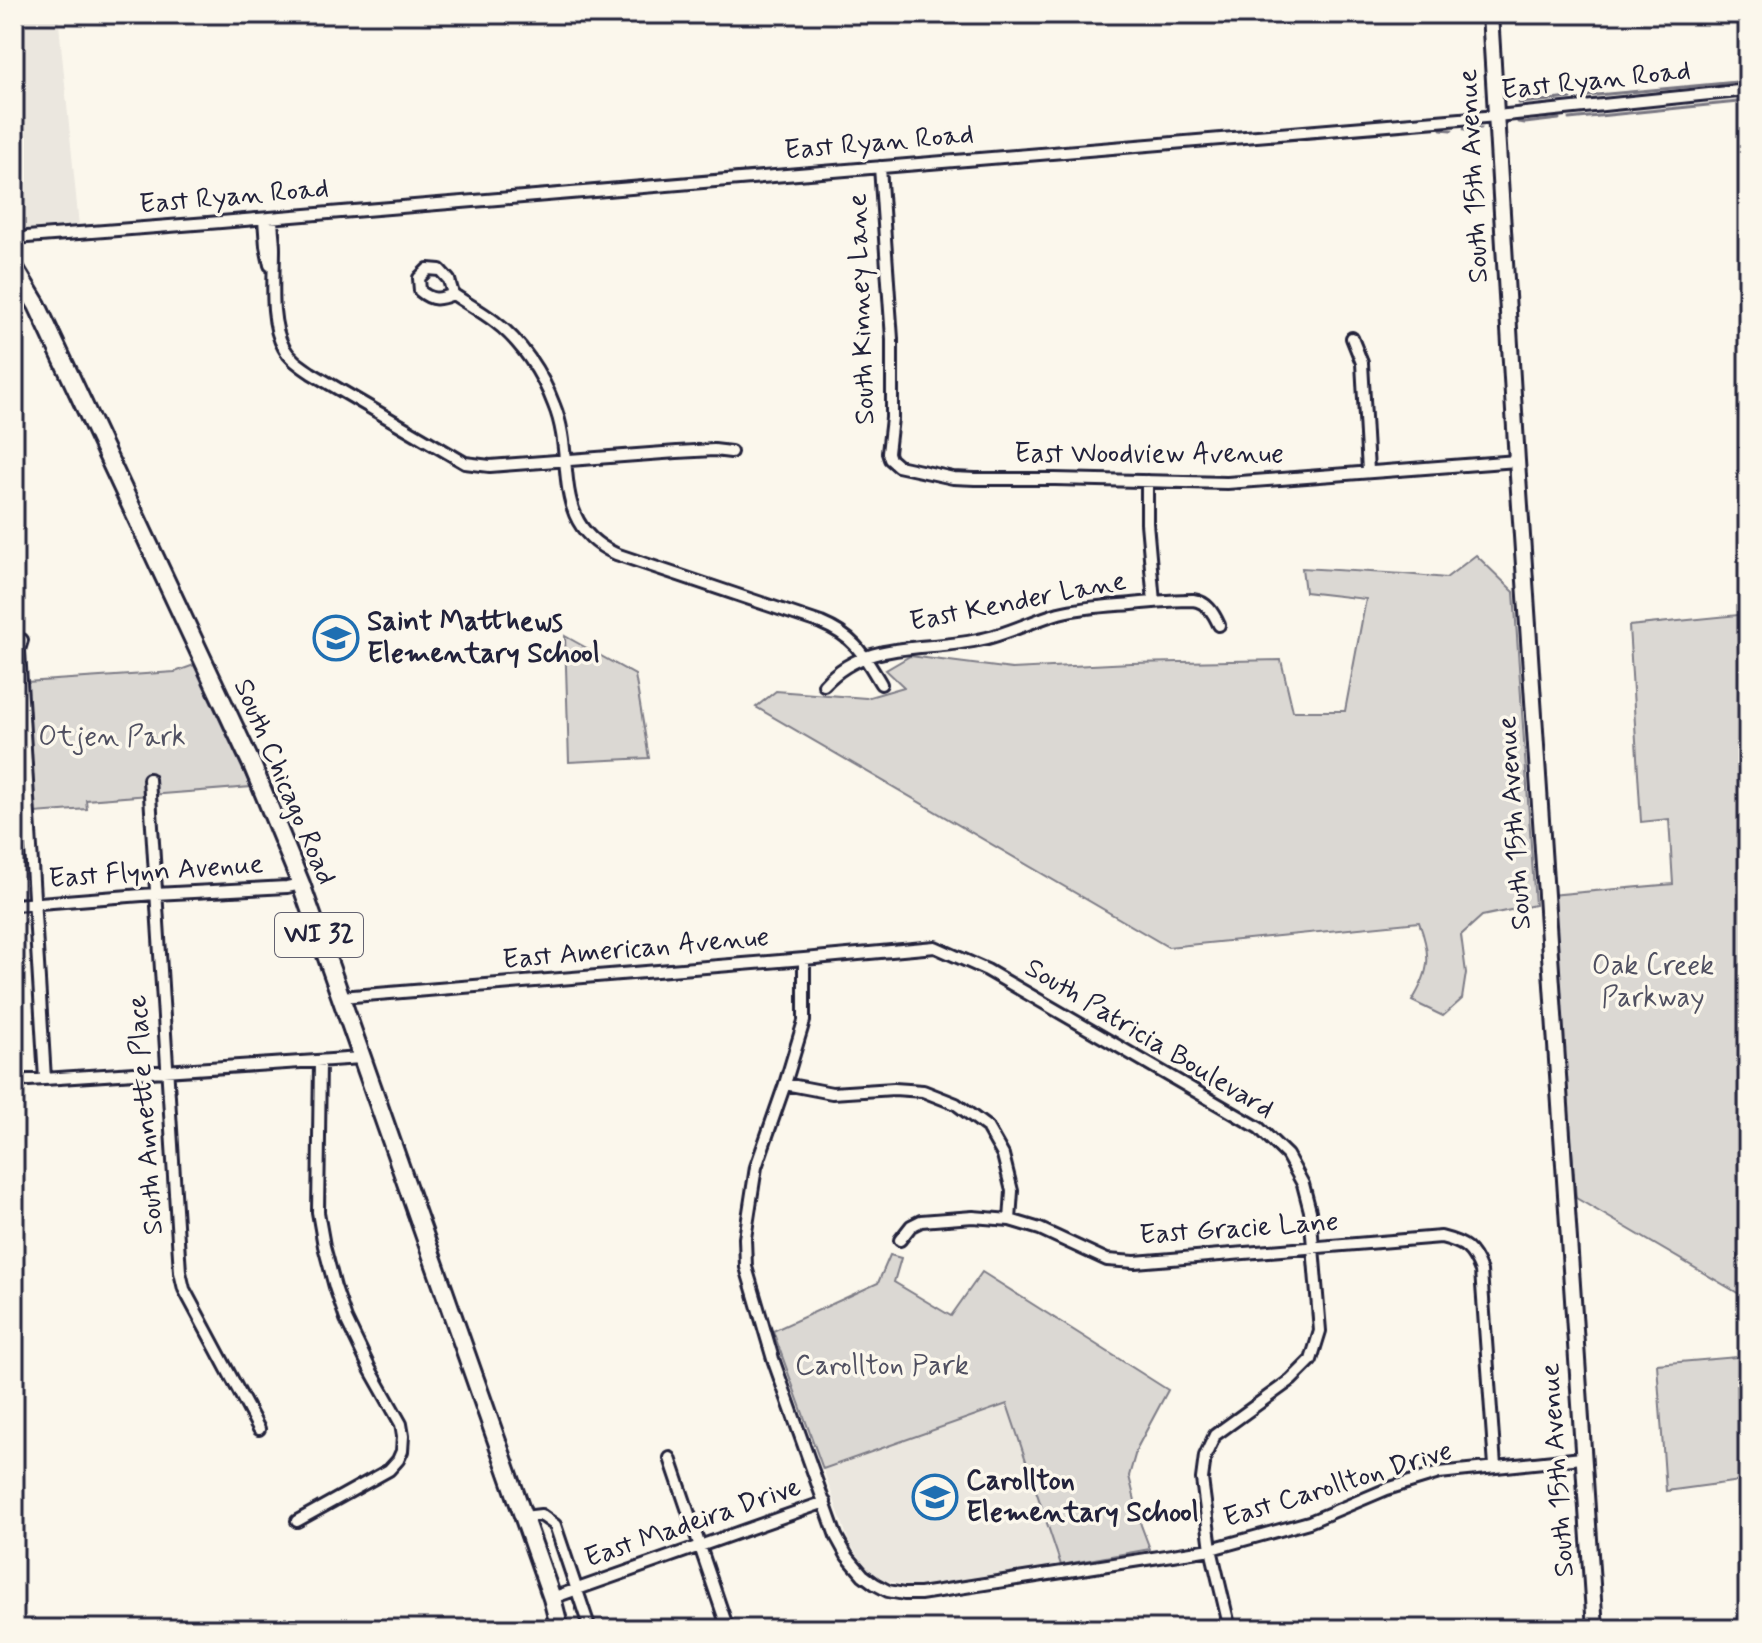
<svg xmlns="http://www.w3.org/2000/svg" width="1762" height="1643" viewBox="0 0 1762 1643" font-family="Mynerve,sans-serif">
<style>
.built{fill:#ebe7df}
.green{fill:#dbd8d3;stroke:#7e7d87;stroke-width:2}
.lines{fill:none;stroke-linecap:round;stroke-linejoin:round}
.stream{stroke:#787681;stroke-width:3}
.street-casing{stroke:#22223b;stroke-width:16}
.secondary-casing{stroke:#22223b;stroke-width:20}
.primary-casing{stroke:#22223b;stroke-width:22}
.street{stroke:#fbf7ec;stroke-width:10}
.secondary{stroke:#fbf7ec;stroke-width:14}
.primary{stroke:#fbf7ec;stroke-width:16}
.labels{text-anchor:middle;dominant-baseline:central;stroke-width:7;stroke-linejoin:round;paint-order:stroke}
.shield{fill:#fbf7ec;stroke:#636270;stroke-width:2}
.shield-label{font-size:26px;font-weight:bold;fill:#22223b}
.street-label{font-size:28px;fill:#22223b;stroke:#fbf7ec}
.poi-label{font-size:28px;font-weight:bold;fill:#22223b;stroke:#fbf7ec;text-anchor:start}
.park-label{font-size:28px;fill:#505061;stroke:#fbf7ec}
</style>
<rect width="100%" height="100%" fill="#fbf7ec"/>
<filter id="ink" filterUnits="userSpaceOnUse"><feTurbulence type="fractalNoise" baseFrequency=".0125" numOctaves="2"/><feDisplacementMap in="SourceGraphic" scale="16" xChannelSelector="R" yChannelSelector="G"/><feConvolveMatrix kernelMatrix="1 2 1 2 8 2 1 2 1" color-interpolation-filters="sRGB"/></filter>
<g filter="url(#ink)">
<path class="built" d="M14 14H58L79 226 14 231Z
M1007 1403 1061 1565 935 1587H911L884 1580 865 1567 849 1542 823 1469Z"/>
<path class="green" d="M1476 555 1514 592 1535 905 1482 916 1461 935 1466 973 1462 999 1443 1016 1412 1001C1431 970 1431 955 1419 922L1168 947 756 707 776 691 866 698 904 687 886 670 910 656 1012 669 1131 663 1281 660 1293 711H1345L1366 599 1305 592 1302 568 1404 574 1446 578Z
M1748 614V1299L1576 1198 1550 895 1673 884 1669 819 1641 822 1629 626Z
M565 636 635 675 649 758 569 762Z
M194 665 251 787 86 800 87 809 35 813 26 682 175 672Z
M890 1255 901 1258 894 1282 951 1316 982 1272 1168 1390 1137 1448 1129 1476 1141 1525 1150 1549 1061 1565 1007 1404 823 1469 773 1331 878 1283Z
M1748 1356V1480L1666 1491 1657 1364Z"/>
<g class="lines">
<path class="stream" d="M1586 96 1748 81
M1519 103 1571 98
M1569 119 1748 101
M1518 122 1525 123 1559 119
M1441 129 1452 130
M1464 129 1481 128"/>
<g class="street-casing">
<path id="street" d="M880 167 892 339V418L888 453 890 459 898 466 953 478 975 479H1055L1227 483 1517 461
M272 218C272 228 274 239 274 249 274 278 269 322 284 348 290 359 301 366 311 373L465 463 490 466 677 452 714 450 731 452
M264 219 266 246 270 265
M14 238 221 222 1497 116 1748 90
M453 294C439 300 432 301 420 291L419 278 428 269 440 270 449 280 453 294C466 303 481 311 494 321 521 341 542 373 554 405 577 460 548 523 616 554L821 623C855 637 863 654 881 684
M1352 338 1362 363 1368 471
M1147 481V523L1154 602
M22 640 19 650 45 1079
M824 685C866 639 922 652 978 640 1006 635 1031 621 1059 613 1083 607 1107 606 1132 604 1152 602 1172 600 1193 600 1207 602 1213 612 1219 625
M149 779 180 1272 184 1289 259 1429
M14 905 155 894 287 887 301 884
M804 959V1021L785 1084 756 1167 745 1238 746 1267 773 1359 836 1536 847 1556 863 1575 875 1584 888 1591 904 1594H920L1211 1549 1309 1522 1387 1489 1439 1473 1582 1458
M341 997 804 959 935 947 987 970 1259 1128 1287 1155 1303 1184 1310 1211 1320 1331 1311 1360 1291 1380 1215 1435 1205 1456 1202 1479 1211 1549 1230 1629
M14 1081 361 1058
M785 1084 832 1093 894 1089 923 1091 956 1104 987 1127 1003 1155 1012 1191 1010 1220
M900 1240 911 1226 921 1221 973 1217 1010 1220 1040 1229 1107 1260 1135 1262 1441 1237C1465 1243 1472 1248 1481 1271L1495 1466
M670 1458 728 1629
M524 1517 541 1515 555 1525 590 1629
M297 1521 389 1470 398 1460 402 1451 403 1436 401 1424 370 1369 346 1319 335 1287 324 1246 318 1212 320 1062
M552 1598 825 1502"/>
</g>
<g class="secondary-casing">
<path id="secondary" d="M1490 14 1517 461 1595 1629"/>
</g>
<g class="primary-casing">
<path id="primary" d="M14 267 37 305 253 767 301 884 552 1598 560 1629"/>
</g>
<use href="#street" class="street"/>
<use href="#secondary" class="secondary"/>
<use href="#primary" class="primary"/>
</g>
</g>
<defs>
<g id="school-ring" transform="scale(2.3)"><circle r="9.5" fill="#fbf7ec" stroke="#1f6fb2" stroke-width="1.5"/><path d="M0-5L7-2L0 1L-7-2ZM-4 1L0 2.5L4 1V4Q0 6-4 4Z" fill="#1f6fb2"/></g>
</defs>
<g fill-rule="evenodd">
<use href="#school-ring" x="336" y="638"/>
<use href="#school-ring" x="935" y="1497"/>
</g>
<g class="labels">
<rect class="shield" x="275" y="913" width="88" height="44" rx="6"/>
<g class="shield-label">
<text x="319" y="935">WI 32</text>
</g>
<g class="street-label">
<text transform="translate(1596 81) rotate(-6)">East Ryan Road</text>
<text transform="translate(879 143) rotate(-5)">East Ryan Road</text>
<text transform="translate(1474 176) rotate(-93)">South 15th Avenue</text>
<text transform="translate(234 197) rotate(-5)">East Ryan Road</text>
<text transform="translate(862 309) rotate(-92)">South Kinney Lane</text>
<text x="1149" y="454">East Woodview Avenue</text>
<text transform="translate(1018 602) rotate(-11)">East Kender Lane</text>
<text transform="translate(284 782) rotate(67)">South Chicago Road</text>
<text transform="translate(1515 823) rotate(-94)">South 15th Avenue</text>
<text transform="translate(156 872) rotate(-4)">East Flynn Avenue</text>
<text transform="translate(636 949) rotate(-5)">East American Avenue</text>
<text transform="translate(1149 1039) rotate(31)">South Patricia Boulevard</text>
<text transform="translate(146 1115) rotate(-94)">South Annette Place</text>
<text transform="translate(1239 1229) rotate(-4)">East Gracie Lane</text>
<text transform="translate(1558 1470) rotate(-94)">South 15th Avenue</text>
<text transform="translate(1338 1485) rotate(-17)">East Carollton Drive</text>
<text transform="translate(693 1523) rotate(-19)">East Madeira Drive</text>
</g>
<g class="poi-label">
<text x="367" y="622">Saint Matthews<tspan x="367" dy="32">Elementary School</tspan></text>
<text x="966" y="1481">Carollton<tspan x="966" dy="32">Elementary School</tspan></text>
</g>
<g class="park-label">
<text x="112" y="737">Otjen Park</text>
<text x="1653" y="966">Oak Creek<tspan x="1653" dy="32">Parkway</tspan></text>
<text x="882" y="1366">Carollton Park</text>
</g>
</g>
<rect width="1762" height="1643" fill="none" stroke="#fbf7ec" stroke-width="48"/>
<rect x="24" y="24" width="1714" height="1595" fill="none" stroke="#22223b" stroke-width="3" filter="url(#ink)"/>
</svg>
